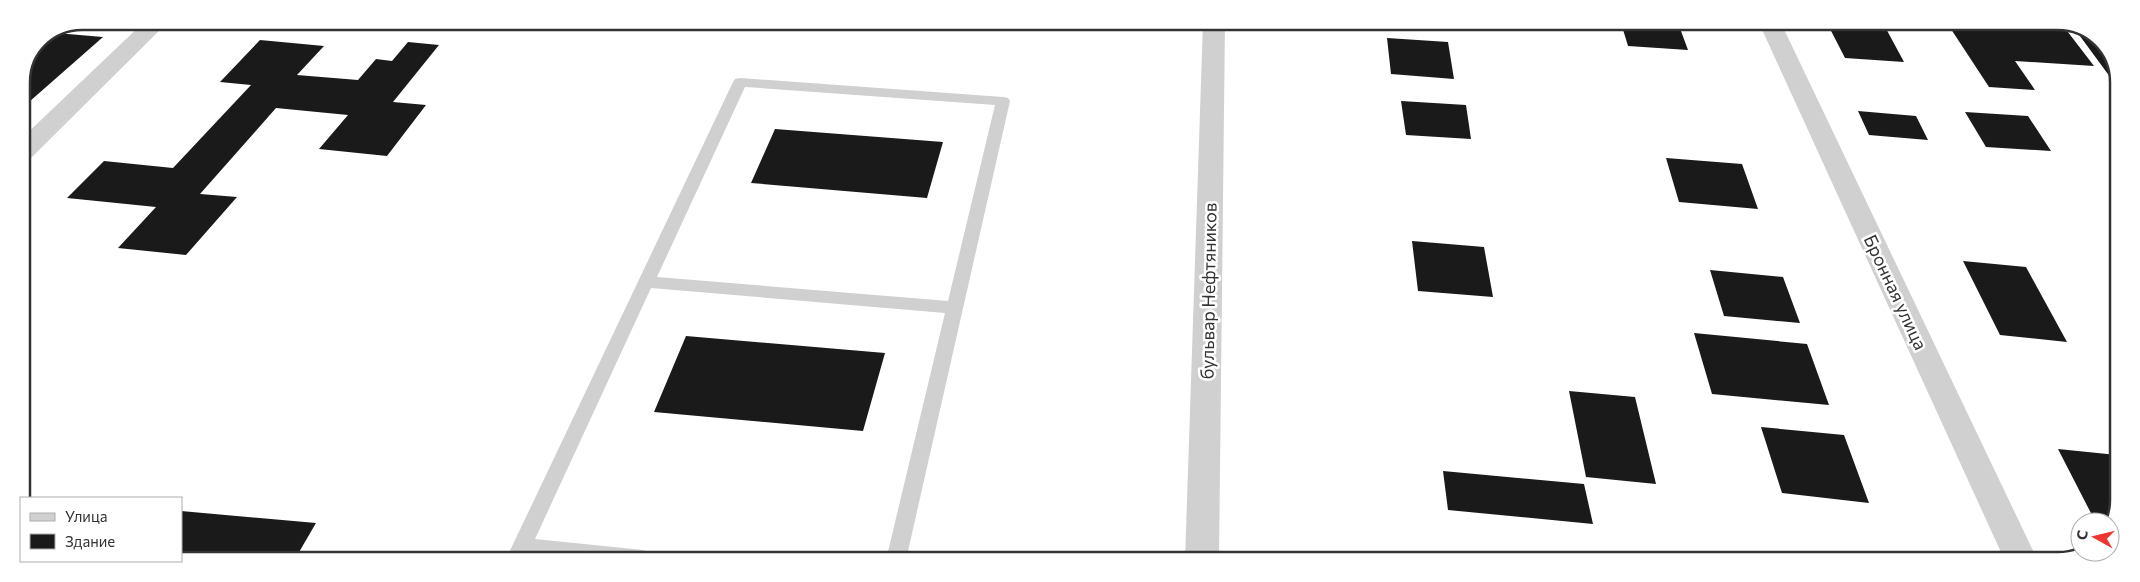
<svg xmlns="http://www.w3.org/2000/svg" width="2140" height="582" viewBox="0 0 2140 582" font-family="Commissioner,sans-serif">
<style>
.building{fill:#1a1a1a}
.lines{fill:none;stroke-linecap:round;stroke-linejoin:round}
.lane{fill:#d0d0d0;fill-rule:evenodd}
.street{fill:#d0d0d0;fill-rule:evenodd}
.labels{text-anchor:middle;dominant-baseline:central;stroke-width:5;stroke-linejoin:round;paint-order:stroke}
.street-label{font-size:18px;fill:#333;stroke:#fff}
.rim{fill:none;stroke:#333;stroke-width:2.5}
</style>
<rect width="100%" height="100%" fill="#fff"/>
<path class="building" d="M1621 23H1678L1688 50 1628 46Z
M1827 23H1883L1904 62 1845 58Z
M1947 23H2061L2094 66 2015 61 2035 90 1989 87Z
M2077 32 2089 33 2104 42 2119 82 2113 81Z
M56 33 103 37 21 109V82L34 51Z
M1387 38 1448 42 1454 79 1391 74Z
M260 40 324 46 297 75 358 80 376 59 392 61 408 42 439 45 393 102 426 105 387 156 319 149 348 115 276 108 200 194 237 197 186 255 118 248 156 207 67 198 104 161 173 168 251 85 220 82Z
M1401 101 1466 105 1471 139 1406 135Z
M1858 111 1916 116 1928 140 1869 135Z
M1965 112 2028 116 2051 151 1986 147Z
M775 129 943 142 927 198 751 183Z
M1666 158 1742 164 1758 209 1679 202Z
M1412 241 1484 247 1493 297 1418 291Z
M1963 261 2026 267 2067 342 2000 335Z
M1710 270 1783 277 1800 323 1724 316Z
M1694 333 1807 344 1829 405 1712 394Z
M686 336 885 353 863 431 654 412Z
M1569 391 1635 397 1656 484 1586 477Z
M1761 427 1844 435 1869 503 1782 493Z
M2058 449 2117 455V515L2112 523 2095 521Z
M1443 471 1584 484 1593 524 1448 510Z
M181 511 316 523 295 559H181Z"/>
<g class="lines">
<path class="lane" d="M1051 22H1071L1080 27 1073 31 1052 25Z
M740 78 1003 97 1008 98 1010 101 906 560H886L945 313 651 288 535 539 643 550 650 553 653 559H566L528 555 526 559H506L733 82 735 79ZM745 87 995 105 948 301 657 277Z"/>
<path class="street" d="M145 21H169L30 159 21 161V139Z
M1203 22H1225L1219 560H1185Z
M1759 23H1781L2038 561H2005Z"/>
</g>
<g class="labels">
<g class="street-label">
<text transform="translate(1208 291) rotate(-89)">бульвар Нефтяников</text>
<text transform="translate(1896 292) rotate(65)">Бронная улица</text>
</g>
</g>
<path d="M0 0H2140V582H0ZM82 30H2058A52 52 0 0 1 2110 82V500A52 52 0 0 1 2058 552H82A52 52 0 0 1 30 500V82A52 52 0 0 1 82 30Z" fill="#fff" fill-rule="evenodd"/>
<path class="rim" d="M82 30H2058A52 52 0 0 1 2110 82V500A52 52 0 0 1 2058 552H82A52 52 0 0 1 30 500V82A52 52 0 0 1 82 30Z"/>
<rect x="20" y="497" width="162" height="65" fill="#ffffff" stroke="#adadad"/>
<rect x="30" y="513" width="25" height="8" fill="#d0d0d0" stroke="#adadad"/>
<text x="65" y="522" font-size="15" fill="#333333">Улица</text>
<rect x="30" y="534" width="25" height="15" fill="#1a1a1a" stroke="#adadad"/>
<text x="65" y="547" font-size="15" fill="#333333">Здание</text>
<g transform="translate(2095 537) rotate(278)"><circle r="24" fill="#ffffff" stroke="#adadad"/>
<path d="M0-4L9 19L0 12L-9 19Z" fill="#ef3530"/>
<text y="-8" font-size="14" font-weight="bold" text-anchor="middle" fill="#333333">С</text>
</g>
</svg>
